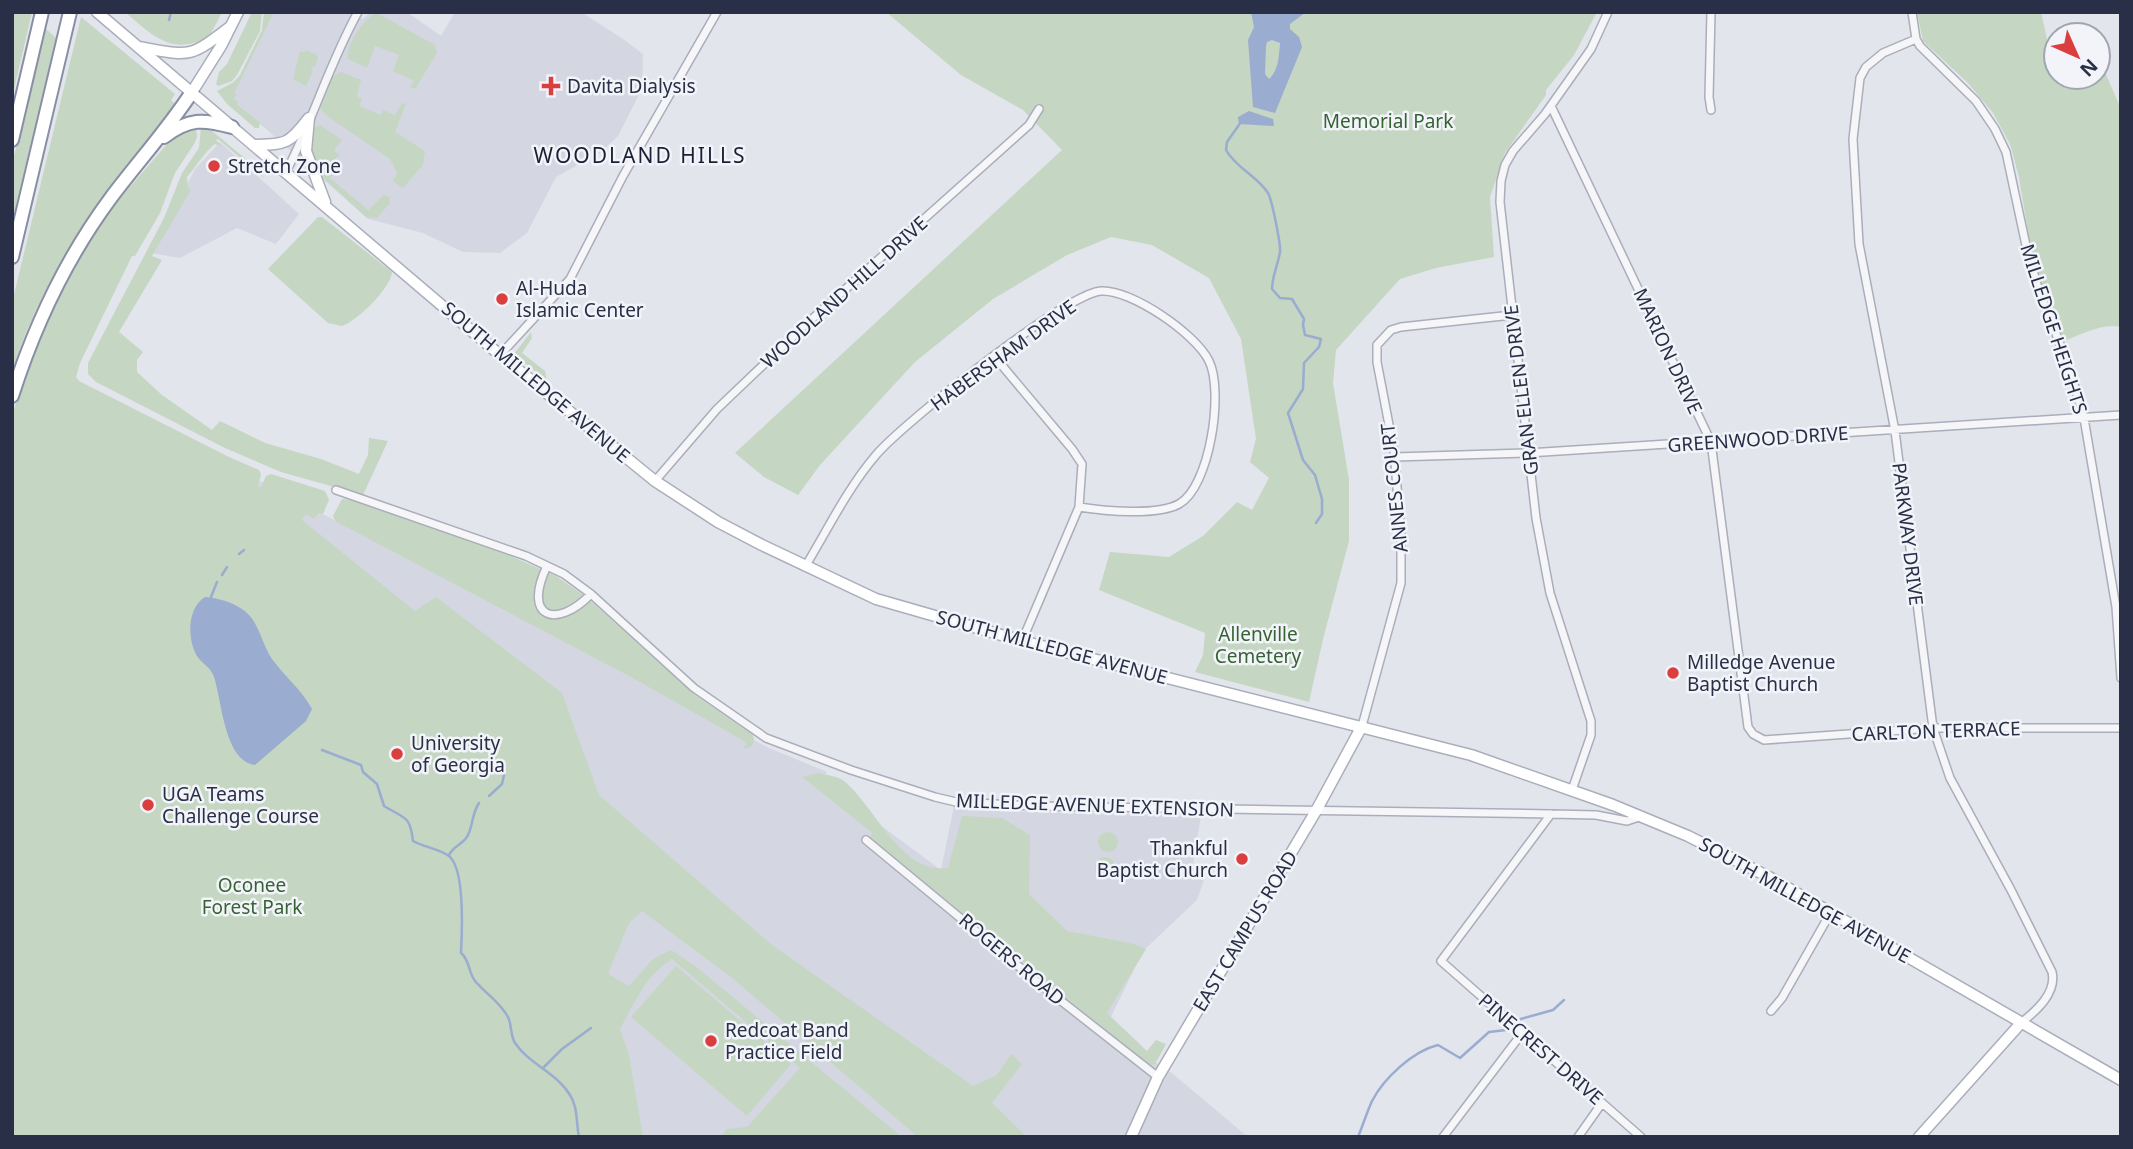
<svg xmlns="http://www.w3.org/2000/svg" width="2133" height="1149" viewBox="0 0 2133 1149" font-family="'Noto Sans',sans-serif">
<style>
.built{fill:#d4d7e1}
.green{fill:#c5d6c3}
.water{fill:#9aaccf;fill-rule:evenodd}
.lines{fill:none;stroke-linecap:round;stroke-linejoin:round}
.stream{stroke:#9aaccf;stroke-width:2.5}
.street-casing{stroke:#aaaeba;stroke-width:10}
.secondary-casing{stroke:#aaaeba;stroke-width:13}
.highway-casing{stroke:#888fa4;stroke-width:16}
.street{stroke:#f6f6f9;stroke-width:7}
.secondary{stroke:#fff;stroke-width:10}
.highway{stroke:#fff;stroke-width:12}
.poi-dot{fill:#da3e3e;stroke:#f2f4f9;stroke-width:2.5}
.labels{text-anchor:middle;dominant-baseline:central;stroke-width:5;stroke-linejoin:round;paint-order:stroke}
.poi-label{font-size:19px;fill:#282f46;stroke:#f2f4f9;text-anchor:start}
.park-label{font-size:19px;fill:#366334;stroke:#f2f4f9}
.street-label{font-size:19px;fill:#282f46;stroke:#f2f4f9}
.neighbourhood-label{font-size:21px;letter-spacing:2px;fill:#1b2036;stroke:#f2f4f9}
</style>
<rect width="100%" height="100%" fill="#e2e5ec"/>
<path class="built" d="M274 12H348L363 19 370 12H407L441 36 455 12H581L623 39 643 54 642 89 618 136 601 152 556 177 527 233 500 253 463 252 423 233 368 219 233 100V93Z
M220 142 299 214 276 244 237 228 180 258 156 254 152 252 195 169Z
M107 401 769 748 827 772 822 782 941 870 954 806 996 811 1201 816 1192 870 1205 877 1197 900 1143 951 1109 1021 1151 1059 1173 1074 1248 1137H12V441Z"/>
<path class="green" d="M12 12H32L12 98Z
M125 12H222C215 26 208 44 191 47L196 42C168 53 145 29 125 12Z
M252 12H262L260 31 237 75 232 81 219 86 216 84 219 72 227 64Z
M264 12H274L234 93 237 94 234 99 238 102 237 104 260 123 259 128H255L227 104 217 91 234 82 240 75 262 30Z
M886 12H1597L1574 55 1546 90V95L1505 153 1490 197 1494 257 1436 268 1400 279 1336 350 1333 383 1349 480V541L1323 639 1309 702 1195 672 1203 655 1205 633 1099 590 1110 552 1169 557 1203 536 1237 502 1252 510 1269 478 1250 462 1256 439 1241 339 1209 278 1152 245 1111 237 1067 255 993 299 915 362 820 465 798 495 764 477 735 453 1062 150 1023 110 961 75Z
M1917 12H2041L2050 53 2056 52V77H2098V56L2121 109V327C2103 322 2080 335 2064 341L2045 295 2029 238 2019 177 2010 144 1993 113 1968 83 1923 41Z
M377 13 435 45 437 53 415 89 410 87 414 81 393 71 399 55 375 46 367 68 348 59C345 45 364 18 377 13Z
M81 17 175 94 171 100 177 106C110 186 43 270 12 372V303Z
M46 29 56 38V46L12 232V164Z
M306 50 316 54 318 58 315 67H312L311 70 313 71 306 86 293 79 300 51 304 52Z
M341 72 361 80 357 96 362 99 359 106 381 115 383 110 395 115 402 103 406 104 395 132 425 151 423 165 403 188 393 181 397 173 390 159 327 116 320 108 332 77Z
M320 125 342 140 334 150 339 155 327 169 333 175 330 178 368 210 384 195 390 198 389 204 377 218 366 217 318 173C309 159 308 143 312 128Z
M196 128 197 137 194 144 175 173 160 213 135 256H132L80 363 76 377 79 381 227 456 259 470 261 474 258 487H261L266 476 271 474 325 491 329 500 323 514 319 513 314 519 306 514 302 520 415 611 436 597 562 693 599 795 772 945 973 1086 997 1075 1011 1054 1022 1064 992 1103 1027 1137H918L731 977 642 911 629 923 608 974 629 986 653 959 671 950 694 965 902 1137H721L727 1129 747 1127 800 1068 672 959C646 975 634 1004 620 1029L629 1055 643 1137H12V414L18 398 12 393 73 262 101 220 175 135 182 130Z
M201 128 212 131 259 170 264 178 218 139 216 140 221 145 220 146 215 144C206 150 195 168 187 177L188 188 191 190 152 256 162 260 119 332 143 352 137 360V372L162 395 212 430 220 421 265 443 321 459 359 474 368 455 369 438 388 441 363 495 281 472 225 448 96 382 88 374V363L164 218 182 173 199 148Z
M318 217H322L392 272C391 288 357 321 342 326L328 323 268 269Z
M531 332 532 338 522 353 545 371 547 381 514 354Z
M342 499 355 500 402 516 504 553 556 576 585 596 695 695 753 735 754 740 752 746 744 749 746 742 631 677 335 521 333 516Z
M818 773C826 775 838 776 844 781 875 806 901 875 948 868L962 816 1002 818 1030 835 1029 894 1067 931 1134 944 1146 949 1107 1013 1147 1051 1156 1040 1166 1044 1155 1064 1149 1065 870 838 872 833 866 828 802 777Z
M1098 842a10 10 0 1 1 20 0a10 10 0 1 1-20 0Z
M1095 867a10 10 0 1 1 20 0a10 10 0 1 1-20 0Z
M676 966 791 1064 747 1116 631 1017Z"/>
<path class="water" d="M1251 12H1306L1290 24V29L1299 37 1302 47 1275 113 1253 107 1248 40 1254 27ZM1272 40 1280 43C1279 55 1279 70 1269 79L1265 74 1266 46 1267 42Z
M1249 111 1273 119 1274 126 1239 124 1238 117Z
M205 597C220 598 239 604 249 615 260 627 263 646 272 659 285 677 302 690 312 709L306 721 255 765C224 761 222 700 214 677 211 667 202 664 197 656 187 639 187 608 205 597Z"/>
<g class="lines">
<path class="stream" d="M169 20 171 12
M1241 122 1227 142 1226 150C1236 168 1257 176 1268 193 1272 200 1281 245 1280 252 1278 265 1272 276 1272 289L1280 298 1292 299 1304 319 1303 325 1305 335 1321 339 1319 347 1304 363 1303 389 1288 413 1303 460 1315 475 1322 499V514L1316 523
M239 554 244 550
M222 575 227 567
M211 597 217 582
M322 750 361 765 363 772 377 784 384 806C405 819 410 815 413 841 424 847 439 849 449 856 465 869 462 934 461 953 470 960 468 972 475 981 486 994 500 1002 508 1017 512 1025 510 1035 515 1043 529 1064 557 1073 570 1095 578 1107 576 1123 579 1137
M489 796 502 784 504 775
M449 855C453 846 464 844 468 835 473 825 472 813 479 803
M1517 1020 1553 1010 1564 1000
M543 1068 562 1049 591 1028
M1358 1137C1363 1125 1367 1112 1372 1101 1384 1078 1413 1051 1438 1045L1460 1058 1489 1032 1506 1030"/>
<g class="street-casing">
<path id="street" d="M1711 12 1709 97 1711 110
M1912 12 1916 39 1920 46 1976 101 1995 129 2006 152 2027 250 2038 288 2069 367 2084 418 2116 607 2121 678
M1916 39 1883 53 1866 67 1860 78 1853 139 1859 244 1895 431 1933 728 1950 778 2011 890 2052 972C2057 993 2036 1011 2021 1023
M1551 106 1711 442 1748 727 1753 734 1764 740 1933 728H2121
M286 172C313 120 329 64 358 12
M500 355 570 279 623 176 717 12
M994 356 1072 449 1082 464 1079 507 1022 641
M1395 457 1528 453 2121 415
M655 481 717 409 802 328 1029 125 1039 109
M336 490 526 556 564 574 591 594 694 688 766 738 851 770 935 797 956 802 1034 806 1551 814 1596 815 1627 821 1642 816
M547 566C522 618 556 630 591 594
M805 567C828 529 847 489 876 455 902 424 1065 294 1101 291 1131 289 1196 334 1209 361 1224 391 1210 487 1179 504 1157 516 1104 511 1079 507
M1362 726 1401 583V535L1394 451 1377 362V345L1391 330 1401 327 1512 315
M1572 790 1591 735V721L1550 593 1536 518 1500 202 1501 181 1505 165 1513 151 1545 114 1591 49 1608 12
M1551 814 1441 961 1641 1137
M866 840 1046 989 1158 1077
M1771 1011 1782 998 1831 912
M1443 1137 1523 1032
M1578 1137 1602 1103"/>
</g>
<g class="secondary-casing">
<path id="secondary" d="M97 12 500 355 655 481 718 522 762 545 876 599 1022 641 1471 755 1613 805 1688 836 1769 877 2121 1080
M139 47C191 56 188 59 230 27
M192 92 221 46 238 12
M309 118 306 151 325 202
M253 145C286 144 288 145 308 119
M1131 1137 1158 1077 1316 811 1362 726
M1919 1137 2021 1023"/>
</g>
<g class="highway-casing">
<path id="highway" d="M164 137C189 118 203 119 232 127
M12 140 42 12
M12 257 70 12
M12 396C35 324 65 260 110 199 137 163 167 130 192 92"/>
</g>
<use href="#street" class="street"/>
<use href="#secondary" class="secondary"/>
<use href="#highway" class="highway"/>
</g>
<g class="poi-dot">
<path d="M547.5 75.5h7v7h7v7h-7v7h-7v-7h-7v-7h7z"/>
<circle cx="214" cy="166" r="7"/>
<circle cx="502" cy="299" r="7"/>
<circle cx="1673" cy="673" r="7"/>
<circle cx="397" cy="754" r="7"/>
<circle cx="148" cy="805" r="7"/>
<circle cx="1242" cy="859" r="7"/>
<circle cx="711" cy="1041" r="7"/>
</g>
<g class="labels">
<g class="poi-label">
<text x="567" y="86">Davita Dialysis</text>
<text x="228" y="166">Stretch Zone</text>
<text x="516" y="288">Al-Huda<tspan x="516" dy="22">Islamic Center</tspan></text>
<text x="1687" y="662">Milledge Avenue<tspan x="1687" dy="22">Baptist Church</tspan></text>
<text x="411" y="743">University<tspan x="411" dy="22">of Georgia</tspan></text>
<text x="162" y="794">UGA Teams<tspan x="162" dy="22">Challenge Course</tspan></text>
<text x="1228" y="848" text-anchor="end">Thankful<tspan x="1228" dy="22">Baptist Church</tspan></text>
<text x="725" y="1030">Redcoat Band<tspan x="725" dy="22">Practice Field</tspan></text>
</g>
<g class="park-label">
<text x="1388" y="121">Memorial Park</text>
<text x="1258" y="634">Allenville<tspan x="1258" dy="22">Cemetery</tspan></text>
<text x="252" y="885">Oconee<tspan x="252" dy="22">Forest Park</tspan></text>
</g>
<g class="street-label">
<text transform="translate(844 292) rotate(-42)">WOODLAND HILL DRIVE</text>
<text transform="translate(2054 329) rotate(72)">MILLEDGE HEIGHTS</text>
<text transform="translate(1668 351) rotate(65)">MARION DRIVE</text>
<text transform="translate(1003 355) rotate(-36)">HABERSHAM DRIVE</text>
<text transform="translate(536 382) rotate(40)">SOUTH MILLEDGE AVENUE</text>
<text transform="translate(1521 390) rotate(-97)">GRAN ELLEN DRIVE</text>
<text transform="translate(1758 439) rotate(-4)">GREENWOOD DRIVE</text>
<text transform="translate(1394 488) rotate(-96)">ANNES COURT</text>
<text transform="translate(1908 534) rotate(83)">PARKWAY DRIVE</text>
<text transform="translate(1052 647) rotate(15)">SOUTH MILLEDGE AVENUE</text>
<text transform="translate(1936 731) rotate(-2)">CARLTON TERRACE</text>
<text transform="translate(1095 805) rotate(2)">MILLEDGE AVENUE EXTENSION</text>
<text transform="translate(1805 900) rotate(29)">SOUTH MILLEDGE AVENUE</text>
<text transform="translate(1245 931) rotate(-59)">EAST CAMPUS ROAD</text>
<text transform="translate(1012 959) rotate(40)">ROGERS ROAD</text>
<text transform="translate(1541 1049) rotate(41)">PINECREST DRIVE</text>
</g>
<g class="neighbourhood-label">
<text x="640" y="155">WOODLAND HILLS</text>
</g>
</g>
<rect width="2133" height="1149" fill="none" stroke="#282f46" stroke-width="28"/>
<g transform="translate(2077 56) rotate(135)"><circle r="33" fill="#f2f4f9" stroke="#a1a5b1" stroke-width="2"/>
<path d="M0-5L12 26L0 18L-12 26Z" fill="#da3e3e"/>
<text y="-10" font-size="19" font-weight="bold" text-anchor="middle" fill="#282f46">N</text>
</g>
</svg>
